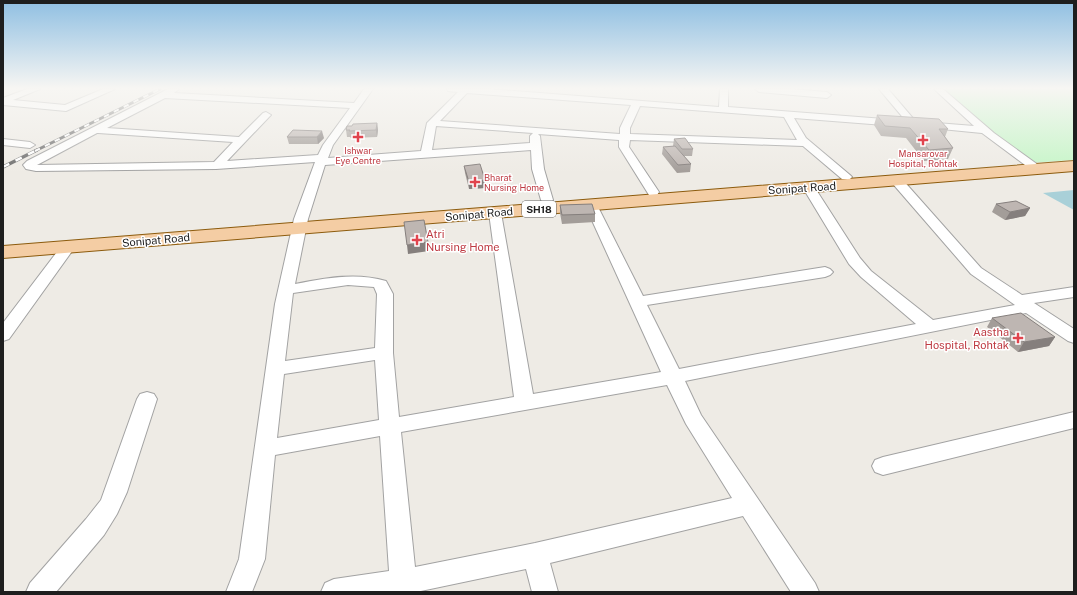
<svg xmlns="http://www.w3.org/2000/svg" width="1077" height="595" viewBox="0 0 1077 595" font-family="'Public Sans',sans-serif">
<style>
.park{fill:#c5f5c7}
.water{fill:#a9d0d8}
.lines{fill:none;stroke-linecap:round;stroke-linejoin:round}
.minor-casing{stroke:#a2a2a2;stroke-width:2}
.primary-casing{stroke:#8c5b0d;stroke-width:2}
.minor{fill:#fff;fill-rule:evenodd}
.primary{fill:#f4cda4;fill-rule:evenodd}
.rail-far1-casing{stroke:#6c6c6c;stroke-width:3}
.rail-casing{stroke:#6c6c6c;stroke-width:3.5}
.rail-far1{stroke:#fff;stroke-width:2;stroke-dasharray:5.5;stroke-linecap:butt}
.rail{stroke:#fff;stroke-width:2.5;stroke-dasharray:7;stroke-linecap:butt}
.wall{fill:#a39d99}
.shaded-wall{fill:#857f7d}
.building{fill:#beb6b2;stroke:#857f7d}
.health-dot{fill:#e0444e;stroke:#fff;stroke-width:1.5}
.labels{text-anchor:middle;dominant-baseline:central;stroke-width:3;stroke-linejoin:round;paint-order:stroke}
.far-health-label{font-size:9px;fill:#be3a42;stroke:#fff}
.shield{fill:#fff;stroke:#626262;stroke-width:1}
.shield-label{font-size:10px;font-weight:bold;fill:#1e1e1e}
.street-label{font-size:11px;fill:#1e1e1e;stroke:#fff}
.health-label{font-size:11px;fill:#be3a42;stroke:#fff;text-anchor:start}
</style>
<rect width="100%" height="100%" fill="#eeebe5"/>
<path class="park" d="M940 89H1074V160L1029 163Z"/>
<path class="water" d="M1074 190V210L1043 193Z"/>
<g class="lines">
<g class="minor-casing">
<path id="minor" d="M27 89H40L13 100 65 105 103 89H115L66 111 3 105V98Z
M168 89H179L174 93 354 103 364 89H373L333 145 328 158 421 151 427 123 458 92 448 91 447 89H488L719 107 720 89H728V107L897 120 902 123 897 126 794 118 806 138 850 175 852 177 850 179H842L803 146 630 140 629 147 659 192 657 195H649L619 147V140L538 134 540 136 544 169 553 200 551 203H543L541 200 532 169 531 150 325 165 308 219 295 284C326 278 356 272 386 281L393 294V353L399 417 514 397 489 213 490 210H500L501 213 533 394 661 372 585 205 587 202H595L597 205 643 296 825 267 830 269 833 272 830 275 825 277 647 305 679 369 916 324 861 277 849 264 803 188 805 185H813L815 188 860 258 871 271 933 320 1015 305 971 274 893 184 891 181 893 178H901L981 268 1022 295 1074 287V297L1034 303 1074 329V343L1068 341 1026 313 685 381 701 415 815 583 819 592H791L743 516 550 563 558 592H532L526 569 416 592H321L325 583 334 579 389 571 380 436 275 455 265 559 252 592H226L239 559 275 304 294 219 315 162 216 169 36 171 26 169 23 165 27 161ZM467 93 631 105 620 128V134L440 121ZM165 98 350 108 323 145 318 155 227 161 269 117 271 115 266 112 263 113 239 137 107 128ZM640 106 784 117 797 140 630 134V128ZM436 126 533 133 530 136V143L432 150ZM97 133H98L233 142 214 162 37 165ZM348 285 374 287 377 294 375 348 285 361 293 293ZM375 360 379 420 277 438 284 374ZM667 385 686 424 732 498 535 543 415 567 401 432Z
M755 89H791L827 92 831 95 827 98 759 92Z
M879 89H888L917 123 919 125 917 127H911Z
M934 89H943L994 133 1041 167 1043 169 1041 171H1033L982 133 921 127 919 125 924 122 974 126Z
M3 139 30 142 35 145 30 148 3 145Z
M68 243 73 244 75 247 9 339 3 341V323L63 244Z
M147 392 154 394 157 399 127 492 117 514 104 535 56 592H26L30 583 86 519 101 500 137 399 140 394Z
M1074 412V428L883 475 875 472 872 466 875 460 883 457Z"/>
</g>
<g class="primary-casing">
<path id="primary" d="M1074 161V171L3 258V246Z"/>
</g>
<use href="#minor" class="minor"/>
<use href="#primary" class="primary"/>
<g class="rail-far1-casing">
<path id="rail-far1" d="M35 151 160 89"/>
</g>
<g class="rail-casing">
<path id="rail" d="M3 167 37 150"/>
</g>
<use href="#rail-far1" class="rail-far1"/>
<use href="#rail" class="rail"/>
</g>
<path class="wall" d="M877 115 948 129 945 137 953 148 948 159 924 161 906 138 881 136 874 125Z
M377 123 378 130 377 137 351 138 350 137H347L346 130 352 126Z
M293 130 324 138 318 144H289L287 137Z
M674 139 693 149 692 156H684L691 164 690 172 677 173 662 154 663 147 673 146Z
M464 166 485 180V188L469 189 465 173Z
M996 204 1030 208 1025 216 1005 220 992 212Z
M560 205 595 214V222L562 224 560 213Z
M992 318 1055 337 1049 346 1018 352 987 327Z"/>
<path class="shaded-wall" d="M377 123 378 130 377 137 376 130Z
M322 131 324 138 318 144 317 137Z
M485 180V188L469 189V182Z
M1030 208 1025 216 1005 220 1010 212Z
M428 242 429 251 408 254 407 245Z
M1055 337 1049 346 1018 352 1024 342Z"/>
<path class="building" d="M877 115 939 119 948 129H939L953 148 929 150 910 128 885 126Z
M377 123 376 130 349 131 350 130H346L347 126H352L353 124Z
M293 130 322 131 317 137H287Z
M685 138 693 149H682L674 139Z
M675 146 691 164 678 165 663 147Z
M480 164 485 180 469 182 464 166Z
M1016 201 1030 208 1010 212 996 204Z
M592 204 595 214 562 215 560 205Z
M424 220 428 242 407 245 404 222Z
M1021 313 1055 337 1024 342 992 318Z"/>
<linearGradient id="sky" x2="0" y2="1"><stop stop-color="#8fbfe2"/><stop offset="0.51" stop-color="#f7f6f3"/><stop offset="1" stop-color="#f7f6f3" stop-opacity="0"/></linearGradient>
<rect width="1077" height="173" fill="url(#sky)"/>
<g class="health-dot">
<path d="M356 131h4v4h4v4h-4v4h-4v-4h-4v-4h4z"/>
<path d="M921 134h4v4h4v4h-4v4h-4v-4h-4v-4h4z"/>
<path d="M473 176h4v4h4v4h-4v4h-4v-4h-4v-4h4z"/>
<path d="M415 234h4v4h4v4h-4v4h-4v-4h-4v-4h4z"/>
<path d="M1016 332h4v4h4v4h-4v4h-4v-4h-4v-4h4z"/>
</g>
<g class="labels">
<g class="far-health-label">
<text x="358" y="150">Ishwar<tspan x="358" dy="10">Eye Centre</tspan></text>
<text x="923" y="153">Mansarovar<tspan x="923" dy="10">Hospital, Rohtak</tspan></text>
<text x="484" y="177" text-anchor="start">Bharat<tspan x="484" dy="10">Nursing Home</tspan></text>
</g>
<rect class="shield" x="522" y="201" width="34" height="16" rx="3"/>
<g class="shield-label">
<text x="539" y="209">SH18</text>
</g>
<g class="street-label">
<text transform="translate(802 188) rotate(-4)">Sonipat Road</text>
<text transform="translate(479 214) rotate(-5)">Sonipat Road</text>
<text transform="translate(156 240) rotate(-5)">Sonipat Road</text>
</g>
<g class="health-label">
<text x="426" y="234">Atri<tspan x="426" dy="13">Nursing Home</tspan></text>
<text x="1009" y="332" text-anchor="end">Aastha<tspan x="1009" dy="13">Hospital, Rohtak</tspan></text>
</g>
</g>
<rect width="1077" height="595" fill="none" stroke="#1e1e1e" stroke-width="8"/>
</svg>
